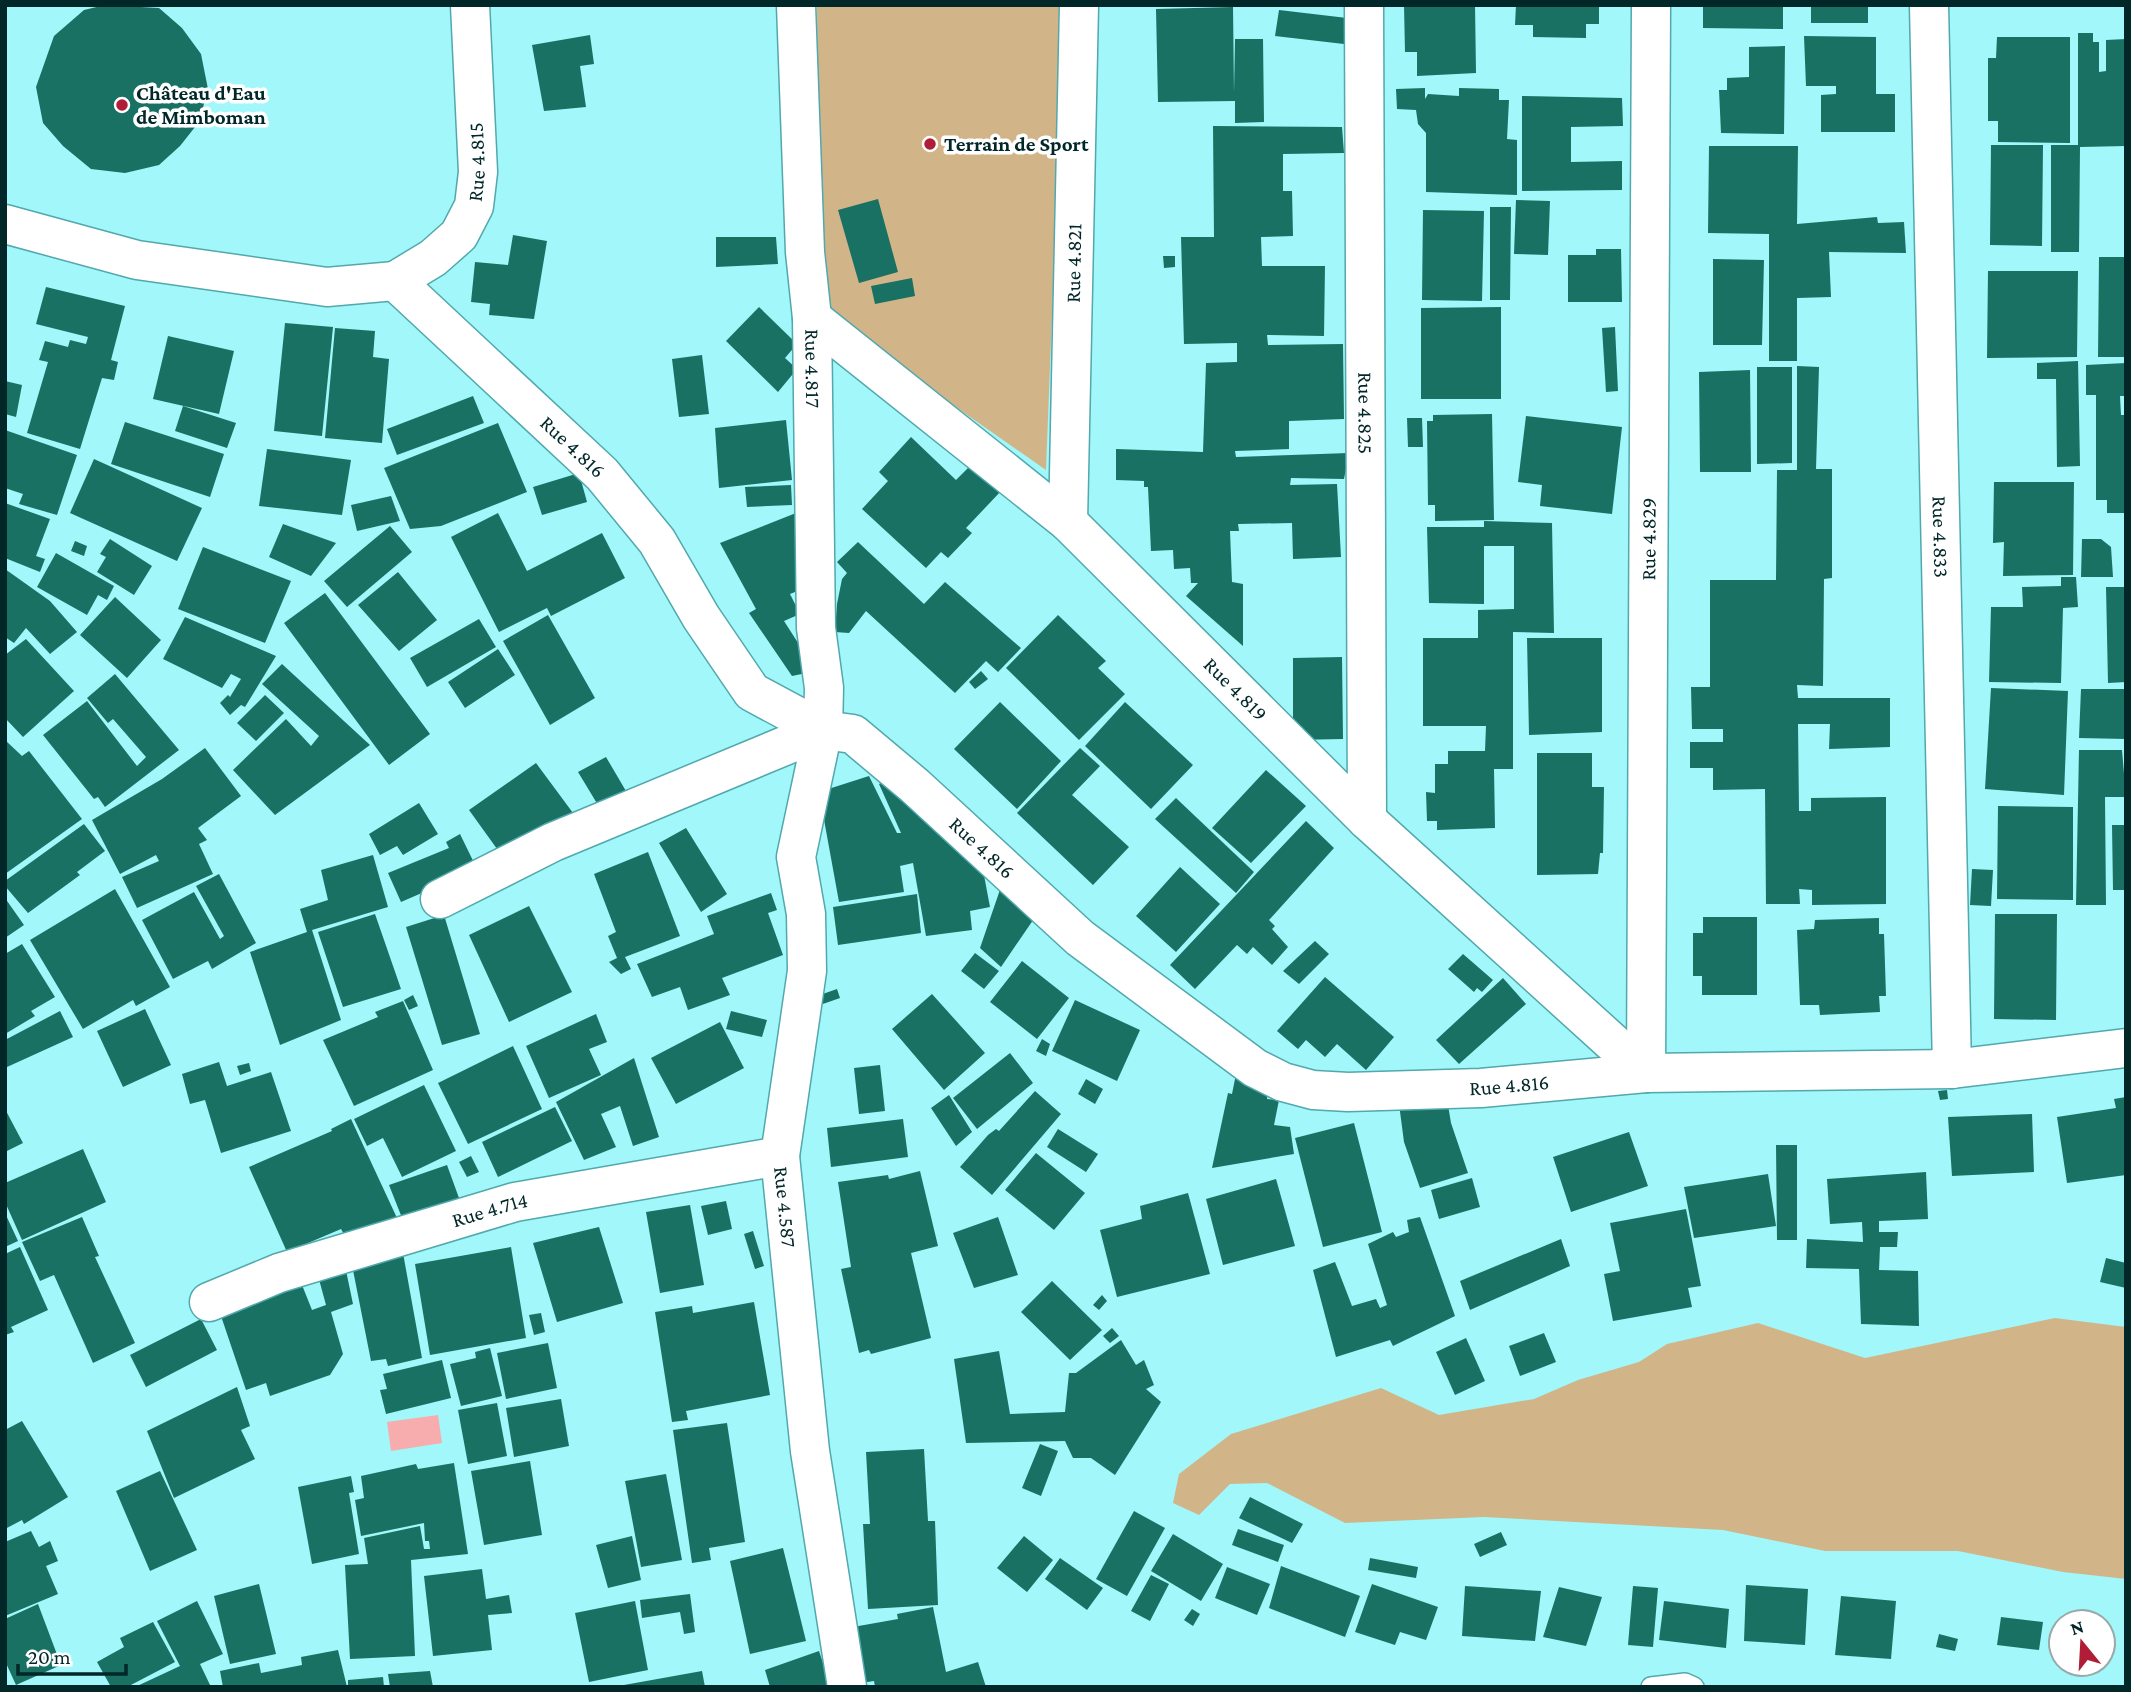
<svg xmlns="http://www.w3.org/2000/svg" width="2131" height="1692" viewBox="0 0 2131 1692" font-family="'Crimson Pro',serif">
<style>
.green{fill:#d1b588}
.water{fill:#f7adad}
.building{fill:#187163}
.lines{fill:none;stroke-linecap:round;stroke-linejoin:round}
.service-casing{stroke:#52a8ac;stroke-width:22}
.minor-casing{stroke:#52a8ac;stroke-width:41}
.service{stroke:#fff;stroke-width:19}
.minor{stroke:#fff;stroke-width:38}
.poi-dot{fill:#b01d36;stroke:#fff;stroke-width:2.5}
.labels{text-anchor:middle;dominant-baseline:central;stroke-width:7;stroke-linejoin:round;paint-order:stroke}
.poi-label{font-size:21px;font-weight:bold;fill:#012729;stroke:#fff;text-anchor:start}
.street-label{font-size:21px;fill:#012729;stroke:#fff}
</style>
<rect width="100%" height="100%" fill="#a1f7fa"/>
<path class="green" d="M817 5H1064L1046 470 819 311Z
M2055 1318 2126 1327V1579L2063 1572 1958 1551H1825L1723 1530 1484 1517 1345 1523 1267 1483 1230 1484 1199 1515 1173 1503 1179 1474 1231 1434 1381 1388 1439 1415 1534 1399 1578 1380 1639 1362 1667 1344 1758 1323 1865 1358Z"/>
<path class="water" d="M438 1415 442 1443 391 1451 387 1422Z"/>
<path class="building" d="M105 5 159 8 182 28 201 54 208 89 199 122 180 146 159 165 125 173 91 169 63 146 43 123 36 87 54 36 84 10Z
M1404 5H1475L1476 73 1417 76V52H1405Z
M1516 5H1599V24H1586V38L1533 37V25H1515Z
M1703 5H1783V29L1703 28Z
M1811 5H1868V23H1811Z
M1233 7 1234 93 1235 39H1263L1264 122 1235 123V101L1158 102 1156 9Z
M1279 10 1347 18 1344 44 1275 36Z
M2078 33H2093V42H2099V72L2106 71V40L2126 39V146L2080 147 2079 252H2051V145H2078Z
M590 35 594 64 580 66 586 107 544 111 532 45Z
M1804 36 1876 37V94H1895V132H1821V95L1836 94V86H1806Z
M1997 37H2070V143L1998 142V121H1988V58H1996Z
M1785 46 1784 134 1721 133 1719 90H1727V78L1749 77V47Z
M1425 88V99L1428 94 1459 96V88L1499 89V100H1509L1507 139 1517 140V195L1426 192V133L1418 124 1416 110 1397 109 1396 89Z
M1522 96 1622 98 1623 126 1571 127V162L1622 161V190L1522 191Z
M1213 126 1342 127 1344 153 1283 154V191H1292L1293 236 1261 237 1262 266H1325L1324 336 1267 335 1268 345 1343 344 1344 419 1289 421V449L1235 451 1236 457 1349 453 1344 479 1291 478 1290 485 1337 484 1341 557 1293 559 1292 523 1238 524 1239 531H1230L1232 582 1243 584V646L1186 596 1198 583H1191L1190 568 1174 569 1173 550 1151 551 1148 487H1144V481L1116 480V449L1203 452 1206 363 1237 362V343L1184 344 1181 237H1214Z
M1991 145H2043L2042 246 1990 245Z
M1709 146H1798L1797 224 1877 217 1878 223 1904 222 1906 253 1829 252 1831 297 1797 298V361H1769V234L1708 233Z
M878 199 898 272 859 283 838 210Z
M1516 200 1550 201 1548 255 1514 254Z
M1490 207H1511L1510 300H1490Z
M1423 210 1484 211 1482 301 1422 300Z
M513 235 547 241 534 319 489 315 490 304 471 302 475 262 508 265Z
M716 237H776L778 264 716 267Z
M1596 249H1621L1622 302H1568V255H1596Z
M1163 256H1175V267L1164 268Z
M2099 257H2126V357H2098Z
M1713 259 1764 260 1762 345H1713Z
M1988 271H2078L2077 357 1987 358Z
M912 278 915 296 875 304 871 286Z
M46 287 125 306 111 360 118 362 114 380 102 378 80 449 27 433 48 362 39 360 45 341 68 347 70 340 86 344 88 337 36 324Z
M759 307 797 344 785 358 797 369 778 392 726 341Z
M1501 307V399H1421V308Z
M285 323 333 327 322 436 274 431Z
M1615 327 1618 391 1606 392 1602 328Z
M335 328 375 331 373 357 389 359 382 443 325 438Z
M168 336 234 351 219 414 153 399Z
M702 355 709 414 679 417 672 359Z
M2078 361 2080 466 2057 467 2056 379H2037V363Z
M2126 363V396H2120L2121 415H2126V513H2107V500H2096V395H2086V365Z
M1797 366 1819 367 1816 469H1832V578L1824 579 1823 686 1797 685 1798 698H1890V747L1829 749 1830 724H1798L1799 811H1811V798L1886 797V904L1812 905V890L1799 889 1800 904H1766L1765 789 1713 790V768H1690V742H1723V729H1692L1691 687H1710V580H1776L1777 470H1797Z
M1757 367H1792V463L1757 464Z
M1750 370 1751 472H1700L1699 372Z
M5 381 22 385 16 417 5 414Z
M473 396 484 423 397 455 387 429Z
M183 406 236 423 227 448 175 431Z
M1492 414 1494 520 1435 521V505H1428L1427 421H1433V415Z
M1526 416 1622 427 1612 514 1540 506 1542 485 1518 482Z
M1407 418H1422L1423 447H1408Z
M786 420 792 480 719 488 715 428Z
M125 422 224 454 210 497 111 464Z
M498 423 527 492 441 526 410 529 384 468Z
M5 430 77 455 57 515 19 504 23 494 5 488Z
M911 437 956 480 974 462 1002 490 966 528 972 533 948 558 941 552 926 568 862 509 888 481 879 472Z
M267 449 351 460 342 515 259 506Z
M94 459 202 508 177 561 70 513Z
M579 473 587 502 542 515 533 487Z
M1994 482H2074L2073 575 2003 576 2004 542 1993 543Z
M791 485 792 505 747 507 745 487Z
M391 496 400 521 357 531 351 505Z
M5 503 50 519 36 556 45 559 40 572 5 558Z
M498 513 527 571 602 533 625 578 551 616 547 608 499 632 451 537Z
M796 513 800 590 790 594 800 614 784 621 816 671 792 676 749 613 756 609 720 543Z
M1484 521 1552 523 1554 633 1513 632V769H1494L1495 828 1437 830V821H1427L1426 792 1435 793V764H1448V751H1485L1486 726H1423V638H1478V610L1514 609V546H1484V604L1429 603 1427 527H1484Z
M283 524 336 543 311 576 269 557Z
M390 526 412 552 347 607 324 581Z
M110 539 152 566 134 595 97 572 106 557 100 554Z
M2082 539H2101L2111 547 2113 577H2081Z
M75 541 87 546 84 556 71 551Z
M858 542 924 604 945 582 1021 648 998 672 986 661 955 693 866 611 849 633 835 632 837 604 842 579 847 573 837 562Z
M203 547 291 581 265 643 178 609Z
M56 553 114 586 107 600 98 595 87 615 37 587Z
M5 569 50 601 77 632 50 654 26 628 14 643 5 637Z
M398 572 437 620 399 651 358 605Z
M2061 577H2076L2078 607 2063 608 2061 683 1989 682 1991 607H2023L2022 587 2061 586Z
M2106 587H2126V682L2108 683Z
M325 593 430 734 389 765 284 623Z
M115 597 161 640 127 678 80 635Z
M548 615 595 698 550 725 503 641Z
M1058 615 1106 661 1098 668 1125 694 1079 740 1006 668Z
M185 617 276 656 245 707 241 705 230 715 220 703 228 695 230 697 241 679 231 674 222 688 163 659Z
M479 619 496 647 427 687 410 658Z
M1527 638H1602V732L1529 735Z
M26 639 74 691 23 737 5 718V655Z
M498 649 515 675 465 708 448 682Z
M1342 657 1343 739 1293 740V658Z
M282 664 370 745 275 815 233 770 286 719 311 746 319 736 262 684Z
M981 671 988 679 975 689 969 682Z
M115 674 179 750 105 807 98 797 94 799 43 735 87 701 137 766 146 757 113 719 108 723 87 698Z
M1991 688 2068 691 2064 795 1985 789Z
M2081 689H2126V739L2079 738Z
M265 695 284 713 256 741 237 723Z
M1000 702 1061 761 1017 809 954 749Z
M1125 702 1193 765 1151 809 1085 746Z
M5 740 22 756 29 751 82 819 5 874Z
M205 748 241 796 198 828 207 840 199 844 213 874 137 908 122 877 159 861 156 855 120 874 92 820 162 779Z
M1080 748 1100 766 1072 795 1129 847 1093 885 1017 813Z
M2079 750H2122L2126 797H2105L2106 905H2076Z
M1537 753H1592V787H1604L1603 853H1600L1598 874 1537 875Z
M606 757 633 803 601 810 578 772Z
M536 763 573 813 505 860 469 810Z
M1266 770 1306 806 1251 863 1212 828Z
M895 775 974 857 978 871 983 870 990 907 970 911 972 930 926 936 913 863 900 866 904 892 839 902 819 792 869 776 897 833H901L879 784Z
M1176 798 1254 872 1236 893 1155 819Z
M419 803 438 834 403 855 397 846 380 855 369 834Z
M1998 806 2073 807V900L1997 899Z
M1306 821 1334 848 1269 920 1275 926 1272 929 1288 947 1272 965 1253 947 1247 954 1237 945 1195 989 1170 965Z
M84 824 105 851 77 872 80 875 28 913 5 886V881Z
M2112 825H2126V890H2113Z
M686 828 727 894 701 912 659 843Z
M460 834 479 873H468L401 902 388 873 449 848 446 842Z
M648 852 680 936 625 957 631 969 621 974 609 962 617 958 608 936 616 932 594 874Z
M373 855 388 907 312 930 341 1020 280 1045 250 952 307 932 300 909 328 900 321 870Z
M1180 867 1220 904 1176 952 1136 916Z
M1972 869 1993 870 1991 906 1970 905Z
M219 874 256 943 212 969 208 961 173 979 142 920 194 892 220 939 224 936 196 886Z
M1003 881 1042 907 1001 967 980 948Z
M115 889 170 987 136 1006 133 1000 83 1029 30 940Z
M771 893 777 910 768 913 783 955 722 978 730 995 688 1010 680 987 652 997 637 964 714 934 707 916Z
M917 894 921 933 838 945 833 907Z
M5 898 24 925 5 938Z
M529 906 572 992 509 1022 469 935Z
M375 914 401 989 343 1007 318 932Z
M1995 914H2057L2056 1020 1994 1019Z
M444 915 480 1034 442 1045 406 927Z
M1703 917H1757V995H1702V976H1693V933H1703Z
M1879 918V934H1884L1886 996H1879L1880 1012 1820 1015 1819 1005H1800L1797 930 1814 929 1815 920Z
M1315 941 1329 954 1299 984 1283 971Z
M22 944 55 997 31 1011 35 1016 5 1034V954Z
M975 953 999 971 984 989 961 971Z
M1463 954 1493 980 1482 992 1477 988 1474 992 1448 969Z
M1022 961 1069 998 1037 1039 990 1002Z
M1325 977 1394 1037 1366 1070 1337 1044 1325 1057 1306 1040 1298 1049 1277 1031Z
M1503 978 1526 1004 1459 1064 1436 1040Z
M837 989 840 998 820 1005 817 996Z
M932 994 985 1053 944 1090 892 1029Z
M413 995 418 1006 409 1010 404 1000Z
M1075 1000 1140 1030 1117 1081 1052 1051Z
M403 1001 433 1070 354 1106 323 1040 378 1017 375 1012Z
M145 1009 171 1065 123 1087 97 1031Z
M60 1011 73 1037 7 1067 5 1040Z
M731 1011 767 1020 762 1037 726 1029Z
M596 1014 607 1042 589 1049 601 1075 549 1098 526 1046Z
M720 1022 744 1068 676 1104 651 1058Z
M1042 1039 1050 1044 1046 1056 1036 1051Z
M513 1046 542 1109 468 1144 438 1083Z
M1010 1053 1033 1083 977 1129 953 1098Z
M634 1058 659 1137 633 1146 620 1106 601 1114 616 1147 584 1160 556 1102Z
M219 1062 227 1086 271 1072 291 1131 221 1153 205 1100 190 1104 182 1074Z
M249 1063 251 1071 240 1075 237 1066Z
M880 1065 885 1111 859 1114 854 1068Z
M1236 1074 1270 1078 1267 1099 1279 1100 1274 1125 1290 1127 1294 1154 1212 1168 1228 1093 1232 1094Z
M1086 1079 1103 1089 1095 1104 1078 1094Z
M424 1085 456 1151 402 1177 383 1138 367 1146 354 1119Z
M1947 1090 1948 1099 1940 1100 1938 1091Z
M1035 1091 1061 1114 992 1195 960 1167 988 1135 996 1129 999 1131Z
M949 1095 972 1132 956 1146 931 1108Z
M2126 1097V1175L2067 1183 2057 1117 2116 1108 2114 1099Z
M1447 1099 1451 1123 1468 1173 1420 1188 1404 1142 1399 1104Z
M555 1107 572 1141 498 1177 482 1142Z
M5 1109 23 1143 5 1152Z
M2032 1114 2034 1172 1952 1176 1948 1117Z
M351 1119 397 1218 348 1241 341 1229 287 1252 249 1167 332 1131 331 1129Z
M903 1119 908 1157 831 1167 827 1128Z
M1354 1123 1382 1232 1323 1247 1295 1138Z
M1058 1129 1098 1154 1086 1172 1047 1147Z
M1629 1132 1648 1186 1571 1212 1553 1157Z
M1776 1145H1797V1240H1777Z
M83 1149 106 1202 22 1240 5 1202V1183Z
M1036 1153 1085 1193 1054 1230 1005 1190Z
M471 1156 479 1172 467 1177 459 1162Z
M447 1165 463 1209 406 1228 389 1185Z
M920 1171 938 1246 911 1253 931 1338 871 1354 869 1350 859 1353 841 1269 851 1267 838 1182 888 1175 889 1179Z
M1926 1172 1928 1219 1879 1221V1232H1898L1897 1247H1880L1879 1270 1918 1271 1919 1326 1861 1324 1859 1269 1806 1268 1807 1239 1863 1242 1862 1222 1830 1224 1827 1179Z
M1768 1174 1776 1226 1694 1238 1684 1187Z
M1472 1178 1480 1207 1439 1219 1431 1190Z
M1276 1179 1295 1246 1223 1265 1206 1199Z
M1188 1193 1210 1274 1117 1297 1100 1230 1142 1219 1140 1206Z
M726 1201 732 1229 708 1235 701 1206Z
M690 1205 704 1285 660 1293 646 1212Z
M1686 1209 1701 1286 1688 1288 1692 1307 1613 1321 1604 1274 1620 1271 1610 1223Z
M5 1213 18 1241 5 1247Z
M82 1217 99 1256 95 1257 135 1343 93 1363 54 1275 40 1281 22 1242Z
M998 1217 1018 1275 974 1288 953 1233Z
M1420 1217 1455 1316 1393 1346 1390 1340 1336 1357 1313 1270 1335 1262 1352 1306 1376 1299 1380 1308 1387 1305 1368 1244 1393 1232 1396 1237 1409 1232 1407 1220Z
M599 1227 623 1303 557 1322 533 1243Z
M753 1231 764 1266 755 1269 744 1234Z
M1561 1239 1570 1266 1470 1310 1460 1281Z
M20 1247 48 1310 11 1327 14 1332 5 1335V1254Z
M511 1247 526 1338 430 1355 415 1264Z
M403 1253 422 1358 388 1366 386 1359 371 1361 352 1265Z
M2106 1258 2126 1263V1288L2100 1282Z
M344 1261 353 1304 331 1312 343 1354 330 1375 270 1396 266 1383 246 1390 221 1316 302 1285 312 1310 326 1305 317 1272Z
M1052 1281 1102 1330 1070 1360 1021 1312Z
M1102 1295 1107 1301 1099 1310 1093 1305Z
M754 1302 770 1395 686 1411 688 1420 672 1422 655 1312 692 1306 693 1313Z
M541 1313 545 1332 534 1335 529 1315Z
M201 1319 217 1350 146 1387 130 1355Z
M1112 1328 1119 1336 1110 1343 1103 1336Z
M1544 1333 1556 1362 1520 1376 1509 1346Z
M1466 1338 1485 1381 1455 1395 1436 1352Z
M1121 1340 1136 1365 1144 1360 1154 1385 1146 1389 1161 1402 1115 1475 1091 1458H1073L1065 1441 966 1443 954 1359 999 1351 1010 1414 1065 1412 1069 1373H1076Z
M548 1343 557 1388 506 1399 497 1353Z
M490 1348 502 1396 461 1406 450 1364 476 1358 475 1352Z
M442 1360 451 1398 386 1414 380 1390 387 1389 383 1374Z
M237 1387 250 1426 241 1430 255 1459 174 1498 147 1431Z
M561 1399 569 1446 514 1457 506 1408Z
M497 1403 507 1456 468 1464 458 1410Z
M22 1421 68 1497 24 1524 22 1520 5 1529V1430Z
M727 1423 745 1542 709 1548 711 1560 692 1563 673 1430Z
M1040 1444 1058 1451 1041 1496 1022 1488Z
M924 1449 928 1521H935L938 1605 868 1609 863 1524H870L866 1452Z
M530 1461 542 1535 484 1545 471 1471Z
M454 1463 468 1554 411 1560 415 1656 350 1659 345 1565 368 1564 364 1538 420 1526 424 1549H430L429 1541H425L424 1523 361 1536 355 1500 364 1498 361 1476 416 1464 418 1469Z
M160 1471 197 1550 150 1571 116 1491Z
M666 1474 682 1560 641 1567 625 1481Z
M351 1476 354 1492 349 1493 359 1554 312 1564 298 1487Z
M1250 1497 1303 1524 1292 1543 1239 1518Z
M1134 1511 1165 1528 1127 1596 1096 1579Z
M1238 1529 1284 1545 1278 1562 1232 1545Z
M31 1531 39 1547 50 1541 58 1561 46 1566 58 1594 5 1616V1542Z
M1501 1532 1507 1545 1480 1557 1474 1544Z
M1173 1534 1223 1564 1201 1601 1151 1571Z
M632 1536 641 1580 608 1588 596 1545Z
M1024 1536 1053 1560 1027 1592 997 1568Z
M783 1548 806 1641 750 1654 730 1561Z
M1060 1558 1103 1588 1087 1610 1045 1579Z
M1370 1558 1418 1567 1416 1578 1368 1570Z
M1281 1566 1360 1596 1345 1637 1269 1608Z
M1227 1567 1270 1584 1257 1615 1215 1598Z
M482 1569 486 1599 509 1595 512 1613 488 1615 492 1650 433 1656 424 1576Z
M1151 1575 1169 1584 1150 1621 1131 1611Z
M259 1584 276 1654 230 1664 214 1596Z
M1372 1584 1438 1607 1426 1640 1400 1632 1395 1645 1355 1632Z
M1746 1585 1808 1589 1805 1645 1744 1641Z
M1465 1586 1541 1591 1535 1641 1462 1636Z
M1633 1586 1658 1588 1653 1647 1628 1645Z
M1559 1587 1602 1597 1586 1646 1543 1637Z
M690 1594 695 1632 684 1634 680 1612 642 1618 640 1600Z
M1841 1596 1896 1601 1891 1659 1835 1655Z
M197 1601 223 1654 200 1664 211 1687H135L180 1666 157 1621Z
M635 1601 648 1670 589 1682 575 1613Z
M1664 1601 1729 1609 1726 1648 1659 1640Z
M38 1604 61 1665 16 1685 5 1661V1619Z
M933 1607 946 1672 978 1662 986 1687H875L874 1681 861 1683 853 1627 898 1619 897 1614Z
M1192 1609 1200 1614 1193 1626 1184 1620Z
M2001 1617 2043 1622 2039 1650 1997 1645Z
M153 1622 175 1662 127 1687H111L97 1662 124 1647 120 1638Z
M1939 1634 1958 1639 1955 1651 1936 1647Z
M338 1650 347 1687H223L220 1671 259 1663 261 1673 302 1665 301 1657Z
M819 1651 831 1687H770L765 1670Z
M430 1671 433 1687H390L388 1674Z
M702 1671 705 1687H624V1685Z
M383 1677 384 1687H348V1680Z"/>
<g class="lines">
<g class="service-casing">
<path id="service" d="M1651 1687 1685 1683 1694 1687"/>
</g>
<g class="minor-casing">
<g id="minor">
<path id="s1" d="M796 5 805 252 812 318 816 628 824 688 823 730 796 857 806 914 807 971 780 1156 810 1451 847 1687"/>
<path id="s2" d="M1364 5 1367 820"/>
<path id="s3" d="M1929 5 1952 1069"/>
<path id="s4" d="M5 224 137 260 327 287 395 281 602 474 657 541 701 617 752 692 823 730 853 734 915 786 1080 938 1255 1068 1283 1082 1313 1090 1348 1092 1481 1088 1646 1073 1952 1069 2126 1048"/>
<path id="s5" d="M395 281 433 258 459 235 474 206 478 172 470 5"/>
<path id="s6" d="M812 318 1068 522 1367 820 1646 1073"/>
<path id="s7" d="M1068 522 1079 5"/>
<path d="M440 899 553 842 823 730"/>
<path id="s8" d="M1646 1073 1651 5"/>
<path id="s9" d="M209 1302 279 1273 515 1202 780 1156"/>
</g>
</g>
<use href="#service" class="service"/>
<use href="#minor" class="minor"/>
</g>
<g class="poi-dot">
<circle cx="122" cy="105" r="7"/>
<circle cx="930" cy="144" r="7"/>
</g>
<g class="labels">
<g class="poi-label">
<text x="136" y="93">Château d'Eau<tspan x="136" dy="24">de Mimboman</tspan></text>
<text x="944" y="144">Terrain de Sport</text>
</g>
<g class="street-label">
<text stroke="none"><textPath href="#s5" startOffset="156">Rue 4.815</textPath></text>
<text stroke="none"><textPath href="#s7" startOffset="259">Rue 4.821</textPath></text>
<text stroke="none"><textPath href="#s1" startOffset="364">Rue 4.817</textPath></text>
<text stroke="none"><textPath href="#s2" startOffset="408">Rue 4.825</textPath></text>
<text stroke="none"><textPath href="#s4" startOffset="640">Rue 4.816</textPath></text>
<text stroke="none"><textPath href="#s3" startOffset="532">Rue 4.833</textPath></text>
<text stroke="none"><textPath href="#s8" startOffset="534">Rue 4.829</textPath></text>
<text stroke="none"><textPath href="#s6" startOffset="564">Rue 4.819</textPath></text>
<text stroke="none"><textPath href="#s4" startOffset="1228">Rue 4.816</textPath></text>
<text stroke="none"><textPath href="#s4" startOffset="1838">Rue 4.816</textPath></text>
<text stroke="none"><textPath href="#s1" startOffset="1209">Rue 4.587</textPath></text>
<text stroke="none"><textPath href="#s9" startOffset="296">Rue 4.714</textPath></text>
</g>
</g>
<rect width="2131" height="1692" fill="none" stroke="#012729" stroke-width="14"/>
<g transform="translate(2082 1643) rotate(342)"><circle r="33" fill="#ffffff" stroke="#99a9a9" stroke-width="2"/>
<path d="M0-5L12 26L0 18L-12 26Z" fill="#b01d36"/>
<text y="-10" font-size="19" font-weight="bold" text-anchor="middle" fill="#012729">N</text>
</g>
<path d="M18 1664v10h108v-10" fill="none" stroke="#012729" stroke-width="3.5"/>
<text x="28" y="1664" font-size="21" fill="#012729" stroke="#ffffff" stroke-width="5" paint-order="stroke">20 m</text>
</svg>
